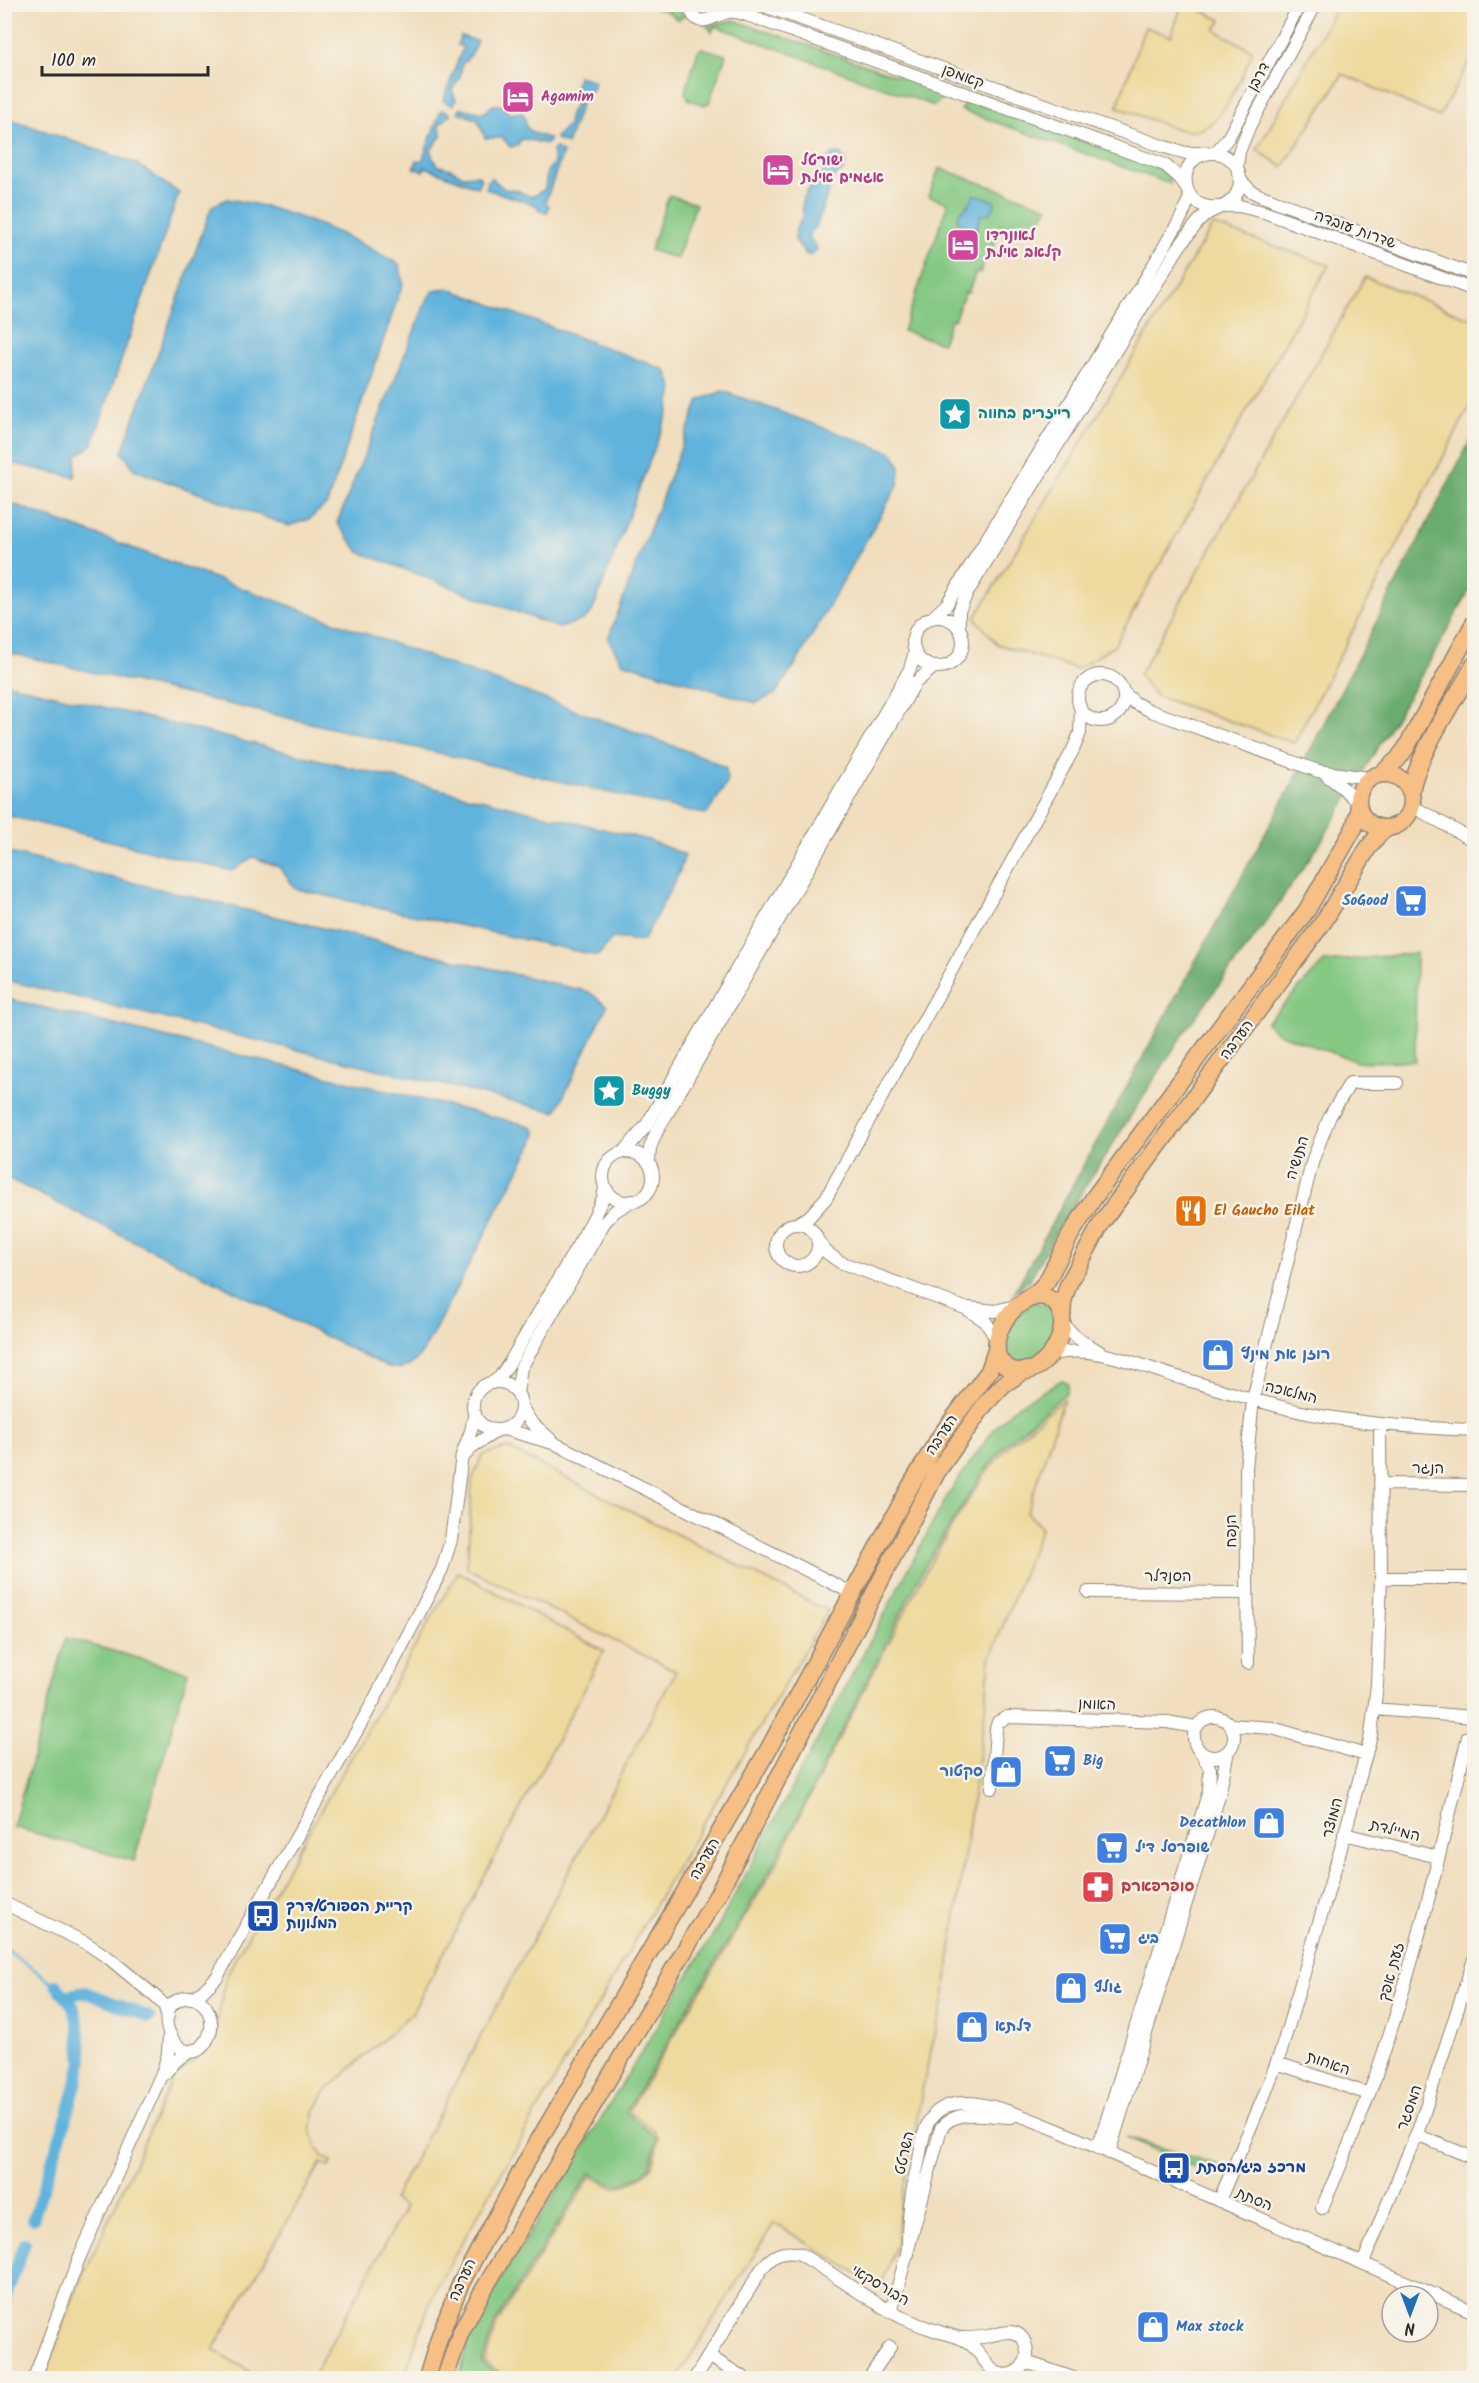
<svg xmlns="http://www.w3.org/2000/svg" width="1479" height="2383" viewBox="0 0 1479 2383" font-family="Kalam,'Playpen Sans Hebrew',sans-serif">
<style>
.green{fill:#84c882;stroke:#587a56;stroke-width:1.5}
.forest{fill:#6bac70;stroke:#4b6c4e;stroke-width:1.5}
.sand{fill:#eeda9e;stroke:#8c8264;stroke-width:1.5}
.water{fill:#60b3dc;stroke:#466f84;stroke-width:1.5}
.lines{fill:none;stroke-linecap:round;stroke-linejoin:round}
.stream{stroke:#60b3dc;stroke-width:3}
.canal{stroke:#60b3dc;stroke-width:12}
.minor-casing{stroke:#8e8474;stroke-width:14}
.highway-casing{stroke:#8e8474;stroke-width:19}
.minor{stroke:#fff;stroke-width:12}
.highway{stroke:#f5bf86;stroke-width:16}
.labels{text-anchor:middle;dominant-baseline:central;stroke-width:5;stroke-linejoin:round;paint-order:stroke}
.street-label{font-size:15px;fill:#2b2b2b;stroke:#f7f3e8}
.hotel-label{font-size:15px;font-weight:bold;fill:#b23c85;stroke:#f7f3e8;text-anchor:start}
.culture-label{font-size:15px;font-weight:bold;fill:#0d838f;stroke:#f7f3e8;text-anchor:start}
.shop-label{font-size:15px;font-weight:bold;fill:#366cbe;stroke:#f7f3e8;text-anchor:start}
.food-label{font-size:15px;font-weight:bold;fill:#c56008;stroke:#f7f3e8;text-anchor:start}
.health-label{font-size:15px;font-weight:bold;fill:#be3a42;stroke:#f7f3e8;text-anchor:start}
.transit-label{font-size:15px;font-weight:bold;fill:#164399;stroke:#f7f3e8;text-anchor:start}
</style>
<rect width="100%" height="100%" fill="#f7f3e8"/>
<filter id="ink" filterUnits="userSpaceOnUse"><feTurbulence type="fractalNoise" baseFrequency=".0167" numOctaves="2"/><feDisplacementMap in="SourceGraphic" scale="12" xChannelSelector="R" yChannelSelector="G"/><feConvolveMatrix kernelMatrix="1 2 1 2 8 2 1 2 1" color-interpolation-filters="sRGB"/></filter>
<filter id="wash" filterUnits="userSpaceOnUse"><feTurbulence type="fractalNoise" baseFrequency=".008" numOctaves="4" result="noise"/><feDisplacementMap in="SourceGraphic" scale="24" xChannelSelector="R" yChannelSelector="G"/><feGaussianBlur stdDeviation="1.35" result="paint"/><feColorMatrix in="noise" values="0 0 0 0 0 0 0 0 0 0 0 0 0 0 0 0 0 1.4 0 .05"/><feComposite in="paint" operator="in"/></filter>
<g filter="url(#wash)">
<rect width="100%" height="100%" fill="#f0debe"/>
<path class="green" d="M646 5H675L684 16 678 20 668 12Z
M734 20 936 89 939 91 942 99 934 106 715 26 712 32 707 26Z
M702 48 726 55 709 103 704 105 689 100 685 92 698 51Z
M970 101 1160 168 1169 176 1170 184 961 110 963 105Z
M939 168 1048 207 1031 234 1001 225 993 248 989 247 980 273 976 272 968 293 965 292 954 320 951 319 942 343 903 331 948 203 929 196Z
M669 195 696 204 677 259 650 250Z
M1416 953 1415 1061 1357 1062 1278 1033 1266 1023 1324 962Z
M1035 1302 1051 1307 1056 1326 1045 1351 1030 1363H1011L1003 1347 1010 1321Z
M1062 1380 1068 1383 1067 1392 1004 1446 981 1476 949 1527 924 1568 774 1864 626 2112 657 2138 650 2166 638 2177 622 2184 613 2185 590 2173 495 2322 482 2363 505 2378H460L468 2339 482 2309 577 2158 717 1928 949 1493 994 1429 1014 1408Z
M66 1638 188 1672 134 1861 13 1827Z
M1126 2137 1221 2166 1209 2172 1202 2171Z"/>
<path class="forest" d="M1474 433V582L1434 654 1319 845 1268 919 1187 1028 1055 1234 1030 1279 1012 1296 1294 781Z"/>
<path class="sand" d="M1182 5H1190L1221 20 1215 30 1253 51C1241 76 1221 136 1187 131 1163 127 1139 114 1117 107L1145 27 1171 36Z
M1338 5H1474V53L1439 117 1343 74 1283 167 1257 150Z
M1213 225 1329 265 1114 646 1077 669 997 644 975 618Z
M1365 277 1474 320V398L1294 743 1156 696 1139 675Z
M1064 1399 1027 1512 1041 1528 990 1659 985 1711 944 1999 926 2071 900 2207 897 2242 880 2287 774 2223 677 2378H509L485 2362 497 2323 591 2176 613 2188 623 2186 639 2179 652 2167 659 2138 653 2130 629 2111 776 1865 829 1758 927 1569 951 1528 983 1477 1006 1448Z
M507 1448 828 1611 648 1917 436 2288 418 2335 404 2378H312L405 2207 393 2200 676 1671 467 1568 472 1481 482 1455Z
M458 1572 604 1651 412 2013 325 2092 315 2110 311 2131 316 2146 322 2156 332 2162 330 2167 321 2163 213 2350 262 2378H44L74 2296 173 2078 205 2052 214 2042 226 1977 236 1957Z"/>
<path class="water" d="M461 36 477 41 471 55 462 64 460 77 452 90 456 100 453 105 443 101 463 47 457 45Z
M578 76 595 81 591 91 586 90 567 144 557 140 556 137 568 125 570 114 576 103 574 90Z
M493 105H500L510 114 521 112 524 115 527 128 533 133 550 139 547 144 524 139 520 140 518 145 510 147 503 138H485L478 120 458 112 460 108 484 113Z
M441 110 449 112 450 115 440 124 441 136 431 150 432 157 439 166 451 169 463 176 478 175 481 180 477 187 425 167 423 171 414 168 417 160 422 161Z
M5 117 137 164 179 193 92 445 77 456 75 477 5 462Z
M555 148 563 152 545 203 549 205 547 213 538 210 539 206 486 189 488 181 492 178 504 189 517 190 528 196H534L545 189 547 172 554 163 552 150Z
M840 154 845 161 844 170 830 179 831 184 816 227 808 235 817 249 812 255H807L795 240 796 229 804 215C796 197 814 185 823 172 829 163 824 153 840 154Z
M974 194 993 200 995 204C994 212 989 215 981 215L976 230 961 224 957 219C959 208 969 210 974 194Z
M227 199C286 207 349 235 400 265L403 283 327 504 309 519 289 526 135 470 122 452 212 206Z
M447 288 666 370 673 388 668 413 592 612 583 620 559 628 359 552 337 523 425 304 432 292Z
M723 391 893 453 900 466 899 483 795 665 775 694 756 703 622 662 608 639 699 400Z
M4 501 706 758 726 768 727 783 707 814 687 811 5 652Z
M5 683 648 840 685 855 679 873 643 941 612 938 598 956 296 889 279 867 253 857 232 871 5 815Z
M5 852 589 992 607 1006 556 1112 5 980Z
M4 998 531 1126 536 1133 534 1141 424 1350C413 1366 405 1372 385 1366L5 1177Z"/>
<g class="lines">
<path class="stream" d="M4 1948 56 1985"/>
<path class="canal" d="M65 1996 86 1992 149 2017
M33 2219 69 2110 82 2062 78 2023 73 2006 56 1985
M4 2302 25 2243"/>
</g>
</g>
<g filter="url(#ink)">
<g class="lines">
<g class="minor-casing">
<path id="minor" d="M689 4C696 34 713 15 728 12 734 11 741 13 747 15L1165 165 1180 178 1186 188
M759 4 1165 147 1186 153H1206
M1215 153 1228 138 1300 4
M1237 167 1239 152 1249 127 1316 4
M1240 180 1251 191 1259 195 1474 275
M1223 206H1239L1264 212 1474 290
M913 642a25 25 0 1 1 50 0a25 25 0 1 1-50 0Z
M932 618 947 604 1147 276 1181 218 1190 197
M959 628V611L967 593 1177 250C1185 239 1193 227 1203 217 1210 210 1219 209 1227 204 1241 195 1244 176 1234 163 1229 157 1221 153 1214 153 1175 152 1176 211 1218 207
M1078 698a23 23 0 1 1 46 0a23 23 0 1 1-46 0Z
M1123 692 1135 703 1151 711 1318 771 1369 778
M1327 776 1343 788 1358 803
M1412 806 1474 841
M603 1177a25 25 0 1 1 50 0a25 25 0 1 1-50 0Z
M624 1152 646 1126 910 669 915 652
M649 1162 650 1148 656 1133 915 683 934 667
M796 1224 809 1217 826 1198 1073 750 1080 733 1081 709
M776 1245a21 21 0 1 1 42 0a21 21 0 1 1-42 0Z
M818 1241 826 1252 840 1262 965 1308 985 1321 997 1340
M969 1308 995 1311 1015 1306
M1062 1323 1076 1337 1100 1352
M1050 1355C1090 1343 1135 1364 1174 1376 1215 1388 1256 1401 1297 1411 1355 1424 1415 1428 1474 1430
M473 1406a24 24 0 1 1 48 0a24 24 0 1 1-48 0Z
M492 1383 500 1377 510 1362 592 1221 603 1198 605 1187
M517 1393 521 1368 604 1223 615 1211 632 1201
M522 1408 531 1422 550 1439
M504 1429 556 1444 852 1593
M465 1455 473 1446 498 1430
M1380 1484 1474 1485
M1381 1578H1474
M1088 1592 1247 1593
M1248 1663 1246 1468 1253 1399 1313 1159 1330 1116 1350 1083H1397
M1374 1709 1474 1717
M1194 1737a20 20 0 1 1 40 0a20 20 0 1 1-40 0Z
M1230 1725 1272 1728 1366 1755
M992 1788 996 1729 998 1722 1007 1717 1167 1722 1196 1727
M1344 1834 1438 1857
M4 1903 86 1943 110 1959 157 1998 164 2005 168 2016
M189 1997C208 1999 216 2022 208 2038 185 2083 139 2003 189 1997Z
M191 1998 202 1992 217 1977 372 1704 442 1569 451 1540 462 1455 471 1431 475 1413
M1277 2063 1369 2094
M164 2074 177 2060 193 2050
M1416 2135 1474 2158
M1098 2148 1209 1791 1210 1769 1202 1754
M1109 2153 1219 1796 1228 1751
M1219 2201 1264 2096 1281 2051 1341 1848 1371 1735 1377 1685 1381 1578 1380 1424
M1322 2208C1346 2154 1369 2099 1387 2042 1420 1942 1443 1839 1468 1737
M908 2254C907 2219 911 2193 919 2159 922 2145 923 2127 933 2116 959 2084 1031 2120 1062 2132L1474 2312
M1363 2263 1419 2128 1474 1959
M891 2312 941 2128C956 2108 988 2116 1011 2117
M709 2356 744 2378
M1026 2362 1073 2378
M34 2378 80 2256 163 2071 168 2053 169 2034
M695 2378 761 2270C771 2256 782 2249 800 2254 834 2274 866 2299 901 2317 914 2323 927 2328 940 2332 948 2335 958 2336 966 2341 982 2350 986 2371 1001 2374 1017 2378 1031 2362 1026 2346 1020 2325 1003 2333 988 2336 979 2338 970 2338 961 2338
M869 2378 890 2347"/>
</g>
<g class="highway-casing">
<path id="highway" d="M1358 801a27 27 0 1 1 54 0a27 27 0 1 1-54 0Z
M1381 774 1398 759 1406 748 1474 623
M1411 793C1415 758 1456 698 1474 665
M1040 1296C1086 1303 1052 1383 1013 1370 978 1358 1004 1300 1040 1296Z
M1027 1298 1038 1291 1047 1281 1071 1234 1093 1199 1307 910 1354 828 1359 811
M1062 1320 1063 1302 1068 1285 1102 1222 1324 921 1368 848 1380 833 1388 828
M427 2378 440 2335 460 2285 526 2162 768 1750 911 1485 941 1435 989 1371 997 1347
M445 2378 460 2334 481 2294 718 1894 937 1472 985 1404 1004 1384 1026 1370"/>
</g>
<use href="#minor" class="minor"/>
<use href="#highway" class="highway"/>
</g>
</g>
<defs>
<g id="hotel-square" transform="scale(1.725)"><rect x="-9" y="-9" width="18" height="18" rx="4" fill="#d1479c" stroke="#f7f3e8"/><path d="M-6-4.5h1.5V1H6V5H4.5V3h-9V5H-6ZM-4 0a1.8 1.8 0 1 1 3.6 0ZM.5 0V-2.5h3Q6-2.5 6 0Z" fill="#fff"/></g>
<g id="sight-square" transform="scale(1.725)"><rect x="-9" y="-9" width="18" height="18" rx="4" fill="#0f9aa8" stroke="#f7f3e8"/><path d="M0-6L1.8-2.2L6-1.7L2.9 1.2L3.7 5.4L0 3.3L-3.7 5.4L-2.9 1.2L-6-1.7L-1.8-2.2Z" fill="#fff"/></g>
<g id="supermarket-square" transform="scale(1.725)"><rect x="-9" y="-9" width="18" height="18" rx="4" fill="#3f7fe0" stroke="#f7f3e8"/><path d="M-6-5.5h2.5l.6 2H6L4.5 2H-2.5L-4.4-4H-6ZM-1.5 3.2a1.3 1.3 0 1 0 .1 0ZM3 3.2a1.3 1.3 0 1 0 .1 0Z" fill="#fff"/></g>
<g id="restaurant-square" transform="scale(1.725)"><rect x="-9" y="-9" width="18" height="18" rx="4" fill="#e8710a" stroke="#f7f3e8"/><path d="M-5-6h1v4h1v-4h1v4h1v-4h1v5L-1.5 .5V6h-2V.5L-5-1ZM5-6V6H3V1.5H1.5Q1.5-4 5-6Z" fill="#fff"/></g>
<g id="shop-square" transform="scale(1.725)"><rect x="-9" y="-9" width="18" height="18" rx="4" fill="#3f7fe0" stroke="#f7f3e8"/><path d="M-5-2.5h2.3a2.7 3.5 0 0 1 5.4 0H5L5.5 6h-11ZM-1.5-2.5h3a1.5 2.3 0 0 0-3 0Z" fill="#fff"/></g>
<g id="pharmacy-square" transform="scale(1.725)"><rect x="-9" y="-9" width="18" height="18" rx="4" fill="#e0444e" stroke="#f7f3e8"/><path d="M-2-6h4v4h4v4h-4v4h-4v-4h-4v-4h4Z" fill="#fff"/></g>
<g id="bus-square" transform="scale(1.725)"><rect x="-9" y="-9" width="18" height="18" rx="4" fill="#1a4fb4" stroke="#f7f3e8"/><path d="M-5-6H5V4H4V6H2V4H-2V6H-4V4H-5ZM-3.5-4V0h7V-4ZM-3.5 1.2v1.5H-2V1.2ZM2 1.2v1.5H3.5V1.2Z" fill="#fff"/></g>
</defs>
<g fill-rule="evenodd">
<use href="#hotel-square" x="518" y="97"/>
<use href="#hotel-square" x="778" y="170"/>
<use href="#hotel-square" x="963" y="245"/>
<use href="#sight-square" x="955" y="414"/>
<use href="#supermarket-square" x="1411" y="901"/>
<use href="#sight-square" x="609" y="1091"/>
<use href="#restaurant-square" x="1191" y="1211"/>
<use href="#shop-square" x="1218" y="1355"/>
<use href="#supermarket-square" x="1060" y="1761"/>
<use href="#shop-square" x="1006" y="1772"/>
<use href="#shop-square" x="1269" y="1823"/>
<use href="#supermarket-square" x="1112" y="1848"/>
<use href="#pharmacy-square" x="1098" y="1887"/>
<use href="#bus-square" x="263" y="1916"/>
<use href="#supermarket-square" x="1115" y="1939"/>
<use href="#shop-square" x="1071" y="1988"/>
<use href="#shop-square" x="972" y="2027"/>
<use href="#bus-square" x="1174" y="2168"/>
<use href="#shop-square" x="1153" y="2327"/>
</g>
<g class="labels">
<g class="street-label">
<text transform="translate(963 77) rotate(20)">קאמפן</text>
<text transform="translate(1259 77) rotate(-61)">דרבן</text>
<text transform="translate(1355 230) rotate(20)">שדרות עובדה</text>
<text transform="translate(1237 1040) rotate(-53)">הערבה</text>
<text transform="translate(1298 1158) rotate(-72)">התושיה</text>
<text transform="translate(1291 1393) rotate(14)">המלאכה</text>
<text transform="translate(942 1435) rotate(-56)">הערבה</text>
<text transform="translate(1428 1469) rotate(1)">הנגר</text>
<text transform="translate(1232 1531) rotate(-91)">הנפח</text>
<text x="1168" y="1577">הסנדלר</text>
<text transform="translate(1097 1705) rotate(2)">האומן</text>
<text transform="translate(1333 1818) rotate(-75)">המוצר</text>
<text transform="translate(1395 1831) rotate(14)">המיילדת</text>
<text transform="translate(705 1859) rotate(-60)">הערבה</text>
<text transform="translate(1392 1972) rotate(-75)">זעת אפך</text>
<text transform="translate(1328 2064) rotate(19)">האחות</text>
<text transform="translate(1410 2108) rotate(-70)">המסגר</text>
<text transform="translate(905 2153) rotate(-77)">השרטט</text>
<text transform="translate(1254 2200) rotate(23)">הסתת</text>
<text transform="translate(463 2280) rotate(-65)">הערבה</text>
<text transform="translate(880 2286) rotate(31)">הבורסקאי</text>
</g>
<g class="hotel-label">
<text x="541" y="97">Agamim</text>
<text x="801" y="161">ישורטל<tspan x="801" dy="17">אגמים אילת</tspan></text>
<text x="986" y="236">לאונרדו<tspan x="986" dy="17">קלאב אילת</tspan></text>
</g>
<g class="culture-label">
<text x="978" y="414">רייזרים בחווה</text>
<text x="632" y="1091">Buggy</text>
</g>
<g class="shop-label">
<text x="1388" y="901" text-anchor="end">SoGood</text>
<text x="1241" y="1355">רוזן את מינץ</text>
<text x="1083" y="1761">Big</text>
<text x="983" y="1772" text-anchor="end">סקטור</text>
<text x="1246" y="1823" text-anchor="end">Decathlon</text>
<text x="1135" y="1848">שופרסל דיל</text>
<text x="1138" y="1939">ביג</text>
<text x="1094" y="1988">גולף</text>
<text x="995" y="2027">דלתא</text>
<text x="1176" y="2327">Max stock</text>
</g>
<g class="food-label">
<text x="1214" y="1211">El Gaucho Eilat</text>
</g>
<g class="health-label">
<text x="1121" y="1887">סופרפארם</text>
</g>
<g class="transit-label">
<text x="286" y="1907">קריית הספורט/דרך<tspan x="286" dy="17">המלונות</tspan></text>
<text x="1197" y="2168">מרכז ביג/הסתת</text>
</g>
</g>
<rect width="1479" height="2383" fill="none" stroke="#f7f3e8" stroke-width="24"/>
<g transform="translate(1410 2314) rotate(180)"><circle r="28" fill="#f7f3e8" stroke="#a5a39c" stroke-width="1.5"/>
<path d="M0-4.5L10 22L0 15L-10 22Z" fill="#1f6fb2"/>
<text y="-9" font-size="16" font-weight="bold" text-anchor="middle" fill="#2b2b2b">N</text>
</g>
<path d="M42 66v9h166v-9" fill="none" stroke="#2b2b2b" stroke-width="3"/>
<text x="51" y="66" font-size="18" fill="#2b2b2b" stroke="#f7f3e8" stroke-width="4.5" paint-order="stroke">100 m</text>
</svg>
